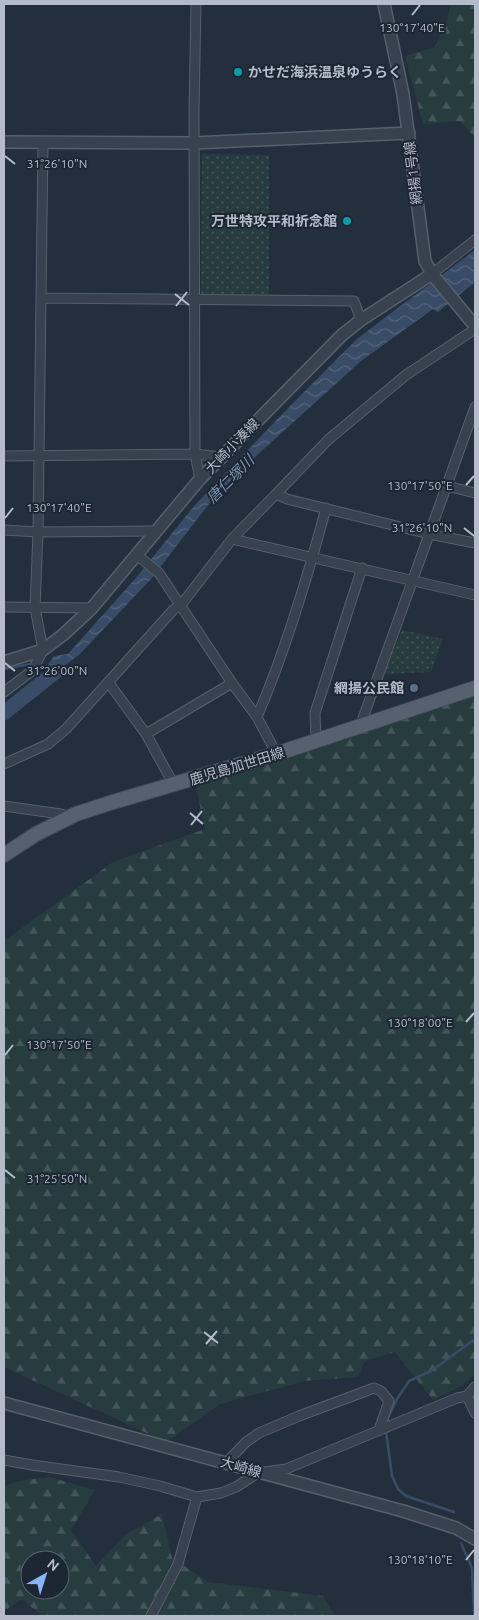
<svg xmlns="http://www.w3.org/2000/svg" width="479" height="1620" viewBox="0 0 479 1620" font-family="Ubuntu,'Noto Sans JP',sans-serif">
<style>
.grass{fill:url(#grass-dots)}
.forest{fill:url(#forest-firs);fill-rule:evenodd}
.water{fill:url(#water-waves)}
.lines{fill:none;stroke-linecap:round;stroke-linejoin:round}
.stream{stroke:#394c67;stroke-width:2.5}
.river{stroke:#394c67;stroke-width:15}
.minor-casing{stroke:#565f6c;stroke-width:11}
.tertiary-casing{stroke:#565f6c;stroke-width:14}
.primary-casing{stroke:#414a57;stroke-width:16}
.minor{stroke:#38414e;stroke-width:9}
.tertiary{stroke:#38414e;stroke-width:11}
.primary{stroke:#56606e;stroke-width:14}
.ticks{fill:none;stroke:#b4bcc9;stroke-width:2}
.culture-dot{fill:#0f9aa8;stroke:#1d2633;stroke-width:2}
.service-dot{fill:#5c6f8a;stroke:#1d2633;stroke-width:2}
.labels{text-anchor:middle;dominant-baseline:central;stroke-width:4;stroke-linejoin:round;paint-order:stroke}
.poi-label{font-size:14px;font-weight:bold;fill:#b4bcc9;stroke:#1d2633;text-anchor:end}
.street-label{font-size:14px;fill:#b4bcc9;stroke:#1d2633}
.water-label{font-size:15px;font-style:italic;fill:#7c92b1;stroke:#1d2633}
.ticks-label{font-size:12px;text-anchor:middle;fill:#b4bcc9;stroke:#1d2633;stroke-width:4;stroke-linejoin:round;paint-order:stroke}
</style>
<defs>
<pattern id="grass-dots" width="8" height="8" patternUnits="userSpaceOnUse" patternTransform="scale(1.25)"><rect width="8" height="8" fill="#263c3f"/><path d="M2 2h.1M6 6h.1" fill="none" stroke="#435659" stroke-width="1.8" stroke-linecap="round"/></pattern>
<pattern id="forest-firs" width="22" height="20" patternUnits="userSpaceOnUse" patternTransform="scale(1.25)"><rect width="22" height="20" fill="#263c3f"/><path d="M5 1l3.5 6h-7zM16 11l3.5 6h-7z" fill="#435659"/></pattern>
<pattern id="water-waves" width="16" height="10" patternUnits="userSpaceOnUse" patternTransform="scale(1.25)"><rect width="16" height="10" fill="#394c67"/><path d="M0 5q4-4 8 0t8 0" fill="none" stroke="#53647b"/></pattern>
</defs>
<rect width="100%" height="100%" fill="#242f3e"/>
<path class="grass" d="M202 154 269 155V299L201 297Z
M402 630 443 639 431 672 384 674Z"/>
<path class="forest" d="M451 4H475V138L460 121 423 124 405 56 435 47 446 24Z
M475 689V1374L463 1385 433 1400 395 1352 368 1360 363 1364 358 1377 305 1381 220 1404 166 1442 4 1367V941L113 862 205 829 196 787Z
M49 1477 95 1490 71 1530 96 1566 125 1535 162 1514 172 1558 208 1582 323 1596 335 1616H42L22 1599 4 1611V1486L20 1481ZM30 1560H60V1590H30Z"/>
<path class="water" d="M475 250V282L438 312 433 309 361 361 244 467 212 500 151 579 80 654 44 681 51 668 47 666 54 656 68 654 135 579 195 505 293 403 358 338Z"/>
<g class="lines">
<path class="stream" d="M4 669 30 664
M387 1425 388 1418 397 1399 409 1381 431 1371 475 1339
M386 1431 392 1476 398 1489 406 1496 454 1512
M461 1543 472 1568 474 1616"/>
<path class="river" d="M4 713 59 669"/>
<g class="minor-casing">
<path id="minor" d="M196 4 194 110 195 454 200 479
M432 274 475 240
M42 298 354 301 361 320
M4 456 195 454 220 457
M447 486 475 493
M276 494 329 439 406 375 475 329
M4 530 38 532 157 531
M232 539 276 494 287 499 429 534 475 543
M137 555 159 573 232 683 257 717 274 749 279 753
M4 607 92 608
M109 683 146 734 174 785
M4 692 33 670 43 650 35 608 38 532 43 142
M257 717C286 650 307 579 326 508
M362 725 363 718 475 407
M146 734 232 683
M316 741 315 713 362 568
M4 764 48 744 66 729 174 609 181 605 232 539 475 595
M4 806 61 814 69 818
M467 1396 475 1413
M4 1460 32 1465 119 1477 160 1486 197 1497 221 1493 236 1487 258 1473 286 1469 457 1398 467 1396 475 1387
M226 1463 246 1442 259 1433 299 1416 374 1388 381 1391 389 1401 379 1430
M151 1616 178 1564 197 1497"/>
</g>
<g class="tertiary-casing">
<path id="tertiary" d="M384 4 403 94 425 261 432 274 475 326
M4 142 194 143 409 133
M4 662 43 650 64 634 92 608 200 479 342 335 361 320 432 274
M4 1403 403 1511 456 1528 475 1539"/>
</g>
<g class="primary-casing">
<path id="primary" d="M4 855 36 834 76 814 113 802 279 753 475 688"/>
</g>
<use href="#minor" class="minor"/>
<use href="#tertiary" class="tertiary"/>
<use href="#primary" class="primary"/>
</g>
<path class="ticks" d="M412 15 420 5M5 156 15 164M175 294 189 305M176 306 187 292M466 485 474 476M5 518 13 508M464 528 474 536M5 663 15 671M190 813 203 824M191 825 202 811M466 1022 474 1013M5 1055 13 1045M5 1170 15 1178M204 1332 218 1343M206 1344 217 1331M466 1560 474 1550"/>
<g class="culture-dot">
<circle cx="238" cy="72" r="5"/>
<circle cx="347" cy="221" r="5"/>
</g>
<circle class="service-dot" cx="414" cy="688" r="5"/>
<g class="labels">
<g class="poi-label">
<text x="248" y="72" text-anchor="start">かせだ海浜温泉ゆうらく</text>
<text x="337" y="221">万世特攻平和祈念館</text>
<text x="404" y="688">網揚公民館</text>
</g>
<g class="street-label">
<text transform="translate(413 173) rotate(-97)">網揚1号線</text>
<text transform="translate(232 446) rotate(-46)">大崎小湊線</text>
<text transform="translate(237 766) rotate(-17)">鹿児島加世田線</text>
<text transform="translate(241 1467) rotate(16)">大崎線</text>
</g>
<g class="water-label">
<text transform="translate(230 479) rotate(-45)">唐仁塚川</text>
</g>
</g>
<g class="ticks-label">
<text x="412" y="32">130°17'40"E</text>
<text x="57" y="168">31°26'10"N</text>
<text x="420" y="490">130°17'50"E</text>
<text x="59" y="512">130°17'40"E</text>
<text x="422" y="532">31°26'10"N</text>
<text x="57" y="675">31°26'00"N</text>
<text x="420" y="1027">130°18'00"E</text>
<text x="59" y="1049">130°17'50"E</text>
<text x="57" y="1183">31°25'50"N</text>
<text x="420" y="1564">130°18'10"E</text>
</g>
<rect width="479" height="1620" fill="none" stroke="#b4bcc9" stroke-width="10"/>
<g transform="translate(45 1575) rotate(39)"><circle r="24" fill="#1d2633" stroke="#59626f"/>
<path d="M0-4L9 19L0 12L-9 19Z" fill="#8ab4f8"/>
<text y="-8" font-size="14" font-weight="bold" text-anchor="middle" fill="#b4bcc9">N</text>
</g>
</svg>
